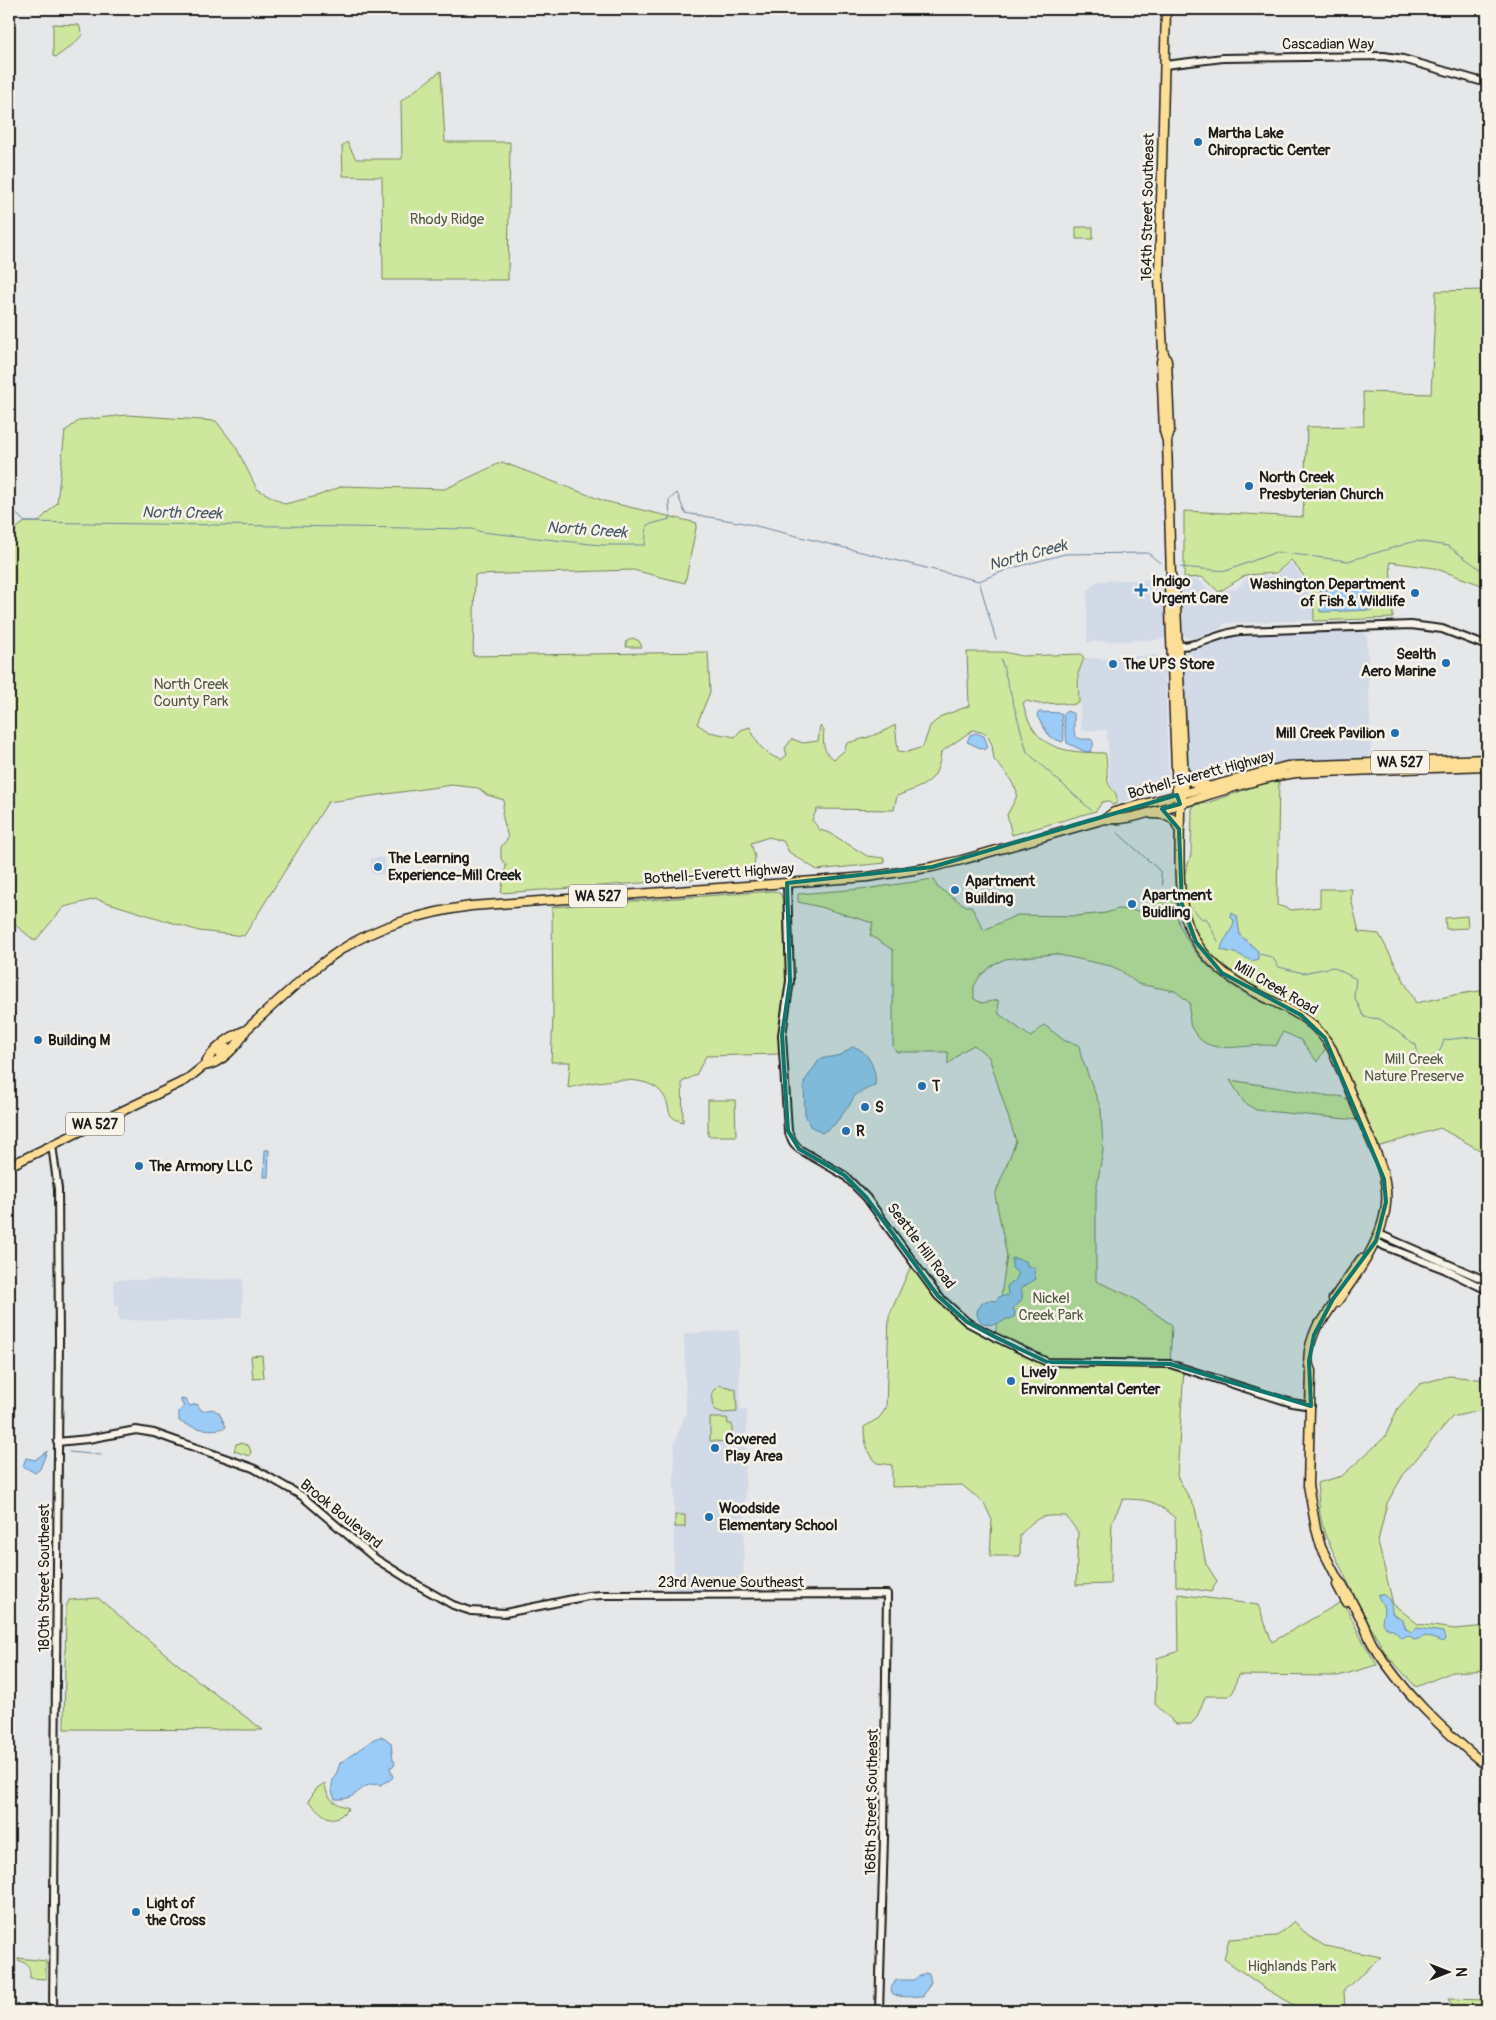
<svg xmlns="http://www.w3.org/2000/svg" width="1496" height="2020" viewBox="0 0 1496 2020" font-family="Pangolin,sans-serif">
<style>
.built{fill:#d2d9e7}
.green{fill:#cde79d;stroke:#74825c}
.water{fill:#9bcbf7;stroke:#68859f}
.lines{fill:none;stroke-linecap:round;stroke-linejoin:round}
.stream{stroke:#68859f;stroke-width:1}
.minor-casing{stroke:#1c1c1c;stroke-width:10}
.major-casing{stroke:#1c1c1c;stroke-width:11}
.minor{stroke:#f7f3e8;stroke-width:6}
.major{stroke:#fcde96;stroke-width:8}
.marked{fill:#0f766e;fill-opacity:0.2;stroke:#0f766e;stroke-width:4;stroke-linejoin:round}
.poi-dot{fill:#1f6fb2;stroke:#f7f3e8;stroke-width:2}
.labels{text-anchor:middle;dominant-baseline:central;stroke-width:5;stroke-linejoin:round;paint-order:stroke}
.shield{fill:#f7f3e8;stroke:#5e5c59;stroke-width:1}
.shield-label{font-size:14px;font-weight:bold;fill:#1c1c1c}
.street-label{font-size:15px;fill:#1c1c1c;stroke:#f7f3e8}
.poi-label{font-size:15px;font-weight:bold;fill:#1c1c1c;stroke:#f7f3e8;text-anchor:start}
.park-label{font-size:15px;fill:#515943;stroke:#f7f3e8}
.water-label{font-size:16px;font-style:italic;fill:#485969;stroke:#f7f3e8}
</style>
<rect width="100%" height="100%" fill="#e6e7e8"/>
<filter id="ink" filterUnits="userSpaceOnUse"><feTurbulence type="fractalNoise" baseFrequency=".02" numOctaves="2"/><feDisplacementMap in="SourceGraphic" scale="10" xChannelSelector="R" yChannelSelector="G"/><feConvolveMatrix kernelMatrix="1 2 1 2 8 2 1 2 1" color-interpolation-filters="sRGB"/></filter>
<g filter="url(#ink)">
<path class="built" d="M1288 564H1292L1307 582H1312L1313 620 1224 623 1222 628 1193 639 1188 638 1183 634 1156 640 1087 642V592L1097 581 1196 578 1213 594H1223L1226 590 1236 589 1247 578 1275 576Z
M1363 631 1367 637 1371 749 1367 758 1289 761 1271 764 1204 781 1194 780 1187 771 1182 663 1183 657 1185 653 1237 635Z
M1159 655 1165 663 1168 781 1162 790 1139 797V800L1133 802 1132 799 1119 803 1115 790 1110 784 1107 730 1081 731 1079 669 1084 663V658L1109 659 1113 657Z
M371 858H384V865L387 869 400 875 371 874Z
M243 1279 242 1317 200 1321 118 1320V1306H115L114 1280Z
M739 1330 740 1410H747L743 1590H674V1444L686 1413 684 1334Z"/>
<path class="green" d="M53 24 79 25 82 35 75 43 56 57 53 56Z
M441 71 445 142H510L508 280H383L382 177 343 176 342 146 347 142 356 159H402L401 101Z
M1076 227H1093V239H1076Z
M1487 290V587L1434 568 1390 562 1393 618 1314 621 1313 582 1308 581 1291 560 1276 573 1246 575 1219 592 1202 577 1184 578V511L1303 517 1307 427 1364 426 1363 392 1431 394 1436 291Z
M127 415 216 421 236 447 257 489 285 504 317 496 343 486 445 489 502 462 604 501 697 523 685 583 633 570 475 575 473 656 708 652 710 692 697 724 709 732 735 737 741 730 750 727C757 744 763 753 781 760L787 755 785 748 792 739 803 743 818 741 820 726 824 730C823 743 822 751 834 759L844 751 847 743C866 738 878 735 895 725L898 751 907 752 923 747 930 726 942 716 969 706 967 652H1004L1022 656 1081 654 1084 658 1078 674 1079 703 1070 705 1063 703 1039 704 1026 701 1023 703C1034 751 1064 752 1105 753 1108 763 1106 772 1108 782 1110 790 1118 790 1117 803L1112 805 1108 801 1102 802 1096 811 1012 835 1007 815 1016 798 1017 791 1007 774 994 760 992 745 988 737 984 733 973 730 941 752C938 784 924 785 897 796L894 810 817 809 812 820 820 830 830 833 867 856 884 858 885 863 817 870 789 852 783 841 769 837 751 843 755 857 753 875 501 893 506 865 501 859V847L508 838 502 814 504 800 487 795 478 788 452 785 328 802 244 936 199 931 96 899 64 907 35 941 9 920V533L25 522H38L57 503 65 431 80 420Z
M633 638 639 641 642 647H626L627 641Z
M1279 778 1277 905 1292 910 1320 907V889H1352L1351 898 1359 932 1379 934 1416 1003 1459 994 1487 990V1154L1440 1128 1374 1148 1332 1049 1314 1025 1241 985 1196 942 1180 887 1191 855 1192 809 1195 805 1207 803Z
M934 879 937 887 966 906H971L984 930 1017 915 1076 916 1106 913 1118 909 1153 912 1156 894H1174C1177 905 1175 916 1181 928 1197 963 1230 988 1265 1003 1278 1009 1292 1013 1303 1021 1313 1027 1320 1037 1327 1046L1317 1062 1301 1040 1283 1032 1276 1046C1252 1041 1210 1059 1195 1033 1193 1030 1190 1027 1190 1023 1189 1017 1190 1009 1190 1003L1175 991 1138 984 1120 970 1111 966 1055 954 1005 959 994 964 980 976 974 986V999L982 1003 998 1000 999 1014 1031 1037 1044 1025 1065 1041 1079 1045 1081 1056 1101 1109 1103 1150 1096 1191V1281L1130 1296 1172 1325 1170 1364 1184 1369 1177 1476 1195 1508 1206 1564 1217 1581 1211 1592 1176 1586 1175 1518C1154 1500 1151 1500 1123 1499L1112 1522 1110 1584 1076 1585 1078 1532 1066 1516C1041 1515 1037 1516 1020 1535V1556H990L992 1520 984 1503 962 1485 892 1487V1465L877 1463C867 1452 864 1441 864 1427L879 1418 886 1408 889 1316 913 1261 938 1296 967 1322 995 1336 1007 1256 995 1195 1016 1141 989 1057 974 1045 961 1052 948 1065V1052H897L893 1047V950L870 935 873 923 820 907 798 902V894L871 888Z
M774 891 781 894 783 903 786 978 785 991 779 1025V1054L706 1056 696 1075 682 1082 683 1122C664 1117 672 1109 664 1096 649 1070 592 1082 568 1088L570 1062H551L553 1016 552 907Z
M1467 916 1468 928 1446 929 1445 918Z
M1230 1080 1330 1096C1351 1095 1350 1103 1357 1120L1256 1110 1244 1102Z
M708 1100H735L736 1136H708Z
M262 1355 264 1378 253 1379 251 1356Z
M1449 1376 1487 1380V1411L1483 1410 1452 1417 1405 1472 1387 1503 1378 1541 1393 1604 1418 1624 1455 1629 1487 1626V1670L1452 1672 1416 1687 1386 1654 1364 1615 1325 1535 1320 1515 1317 1483 1342 1476 1385 1437 1398 1408 1420 1384Z
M719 1385 736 1389 737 1412 723 1413 714 1409 712 1392Z
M710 1418H727L728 1424H732V1442L710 1441Z
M241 1443 249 1446 251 1452 249 1456 234 1451 236 1444Z
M675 1515H685V1527H675Z
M1178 1594 1258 1605 1272 1642 1343 1601 1362 1640 1377 1665 1338 1676 1238 1675 1233 1692 1229 1696H1206C1200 1706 1200 1716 1191 1724H1176L1155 1704 1157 1658 1179 1651Z
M98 1598 202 1684 263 1730 64 1729 66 1607 69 1600Z
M325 1783C326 1799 335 1804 349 1808 331 1828 324 1815 308 1801L317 1788Z
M1294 1921 1308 1936 1325 1946 1381 1957 1344 1990 1345 2011H1305L1266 1989 1224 1959 1229 1939 1277 1936Z
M18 1958 46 1961V1979L30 1978C30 1967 29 1964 18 1960Z
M1448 1999 1487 2000V2011H1457Z"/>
<path class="water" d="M1371 581 1375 583 1372 610 1320 612V590L1364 587 1368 586Z
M1067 711 1074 714C1075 731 1069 741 1091 739 1095 743 1093 746 1091 751L1086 752 1067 743 1063 714Z
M1039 712 1061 713 1064 740 1062 742 1050 737 1038 718 1037 715Z
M976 733 984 736 988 747 985 750 967 742 970 735Z
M1231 913 1237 916 1240 935 1258 951V959L1252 961 1238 954 1221 950C1222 939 1234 931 1234 920L1230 917Z
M852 1047C867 1047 878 1072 875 1085L855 1095 849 1106 834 1125 822 1133 810 1126 805 1114 804 1082 820 1059 841 1055Z
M265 1150H269L268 1177H264Z
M1012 1258 1026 1261 1027 1265 1036 1269 1034 1273 1036 1279 1021 1288C1024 1298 1022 1302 1013 1308L1015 1312 1014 1317 1010 1319H1006C999 1326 978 1329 977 1313 977 1308 980 1308 982 1303L989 1300 996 1301 999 1297 1008 1295 1007 1286 1017 1278 1018 1273 1012 1268Z
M181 1399 186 1400 190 1406 197 1404 202 1411 213 1409 217 1412H219L226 1427C214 1433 190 1428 179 1421V1411L184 1407 181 1401Z
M47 1451 40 1469 35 1473 23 1466 26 1458 35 1460Z
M1381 1594C1390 1597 1392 1604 1392 1613L1403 1621 1406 1629 1412 1632 1417 1628 1443 1632 1445 1639 1443 1642 1426 1636 1415 1640 1408 1635 1401 1638 1395 1631 1385 1627 1382 1623C1382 1617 1385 1612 1383 1606 1382 1602 1379 1600 1378 1595Z
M380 1737 385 1738 391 1743 393 1760 395 1762 394 1766 390 1767 393 1777C390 1782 384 1781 381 1785 359 1780 361 1801 335 1799 327 1783 336 1778 340 1763L374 1739Z
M925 1973 929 1974 931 1982 923 1996C913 1996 900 1999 892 1993L891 1988 896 1980H913Z"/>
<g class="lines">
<path class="stream" d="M9 507 25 522 472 529 482 532 600 545H645L647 525 670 519 669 500 677 493 685 513 744 523 979 581 1009 569 1065 554 1148 553 1160 563
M1180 567 1226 571 1276 552 1348 561 1416 541 1448 546 1487 574
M979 581 996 640
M1001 659 1027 752 1091 810
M1118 833 1160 871 1163 885
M1164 896 1170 907 1176 912
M1191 907 1202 919 1206 918 1218 941
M1259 954 1272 957 1279 967 1303 973 1333 967 1356 979 1354 996 1364 1017 1380 1019 1416 1045 1419 1057C1435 1060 1440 1054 1444 1040L1471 1037 1487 1039
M69 1452 101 1455"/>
<g class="minor-casing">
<path id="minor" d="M1165 65 1223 58 1384 56 1403 59 1487 83
M1177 646C1200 647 1218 633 1240 631L1411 625 1442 629 1487 646
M787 883 790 981 782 1035 788 1131 793 1142 799 1149 844 1175 866 1197 938 1296 967 1322 995 1337 1047 1362 1170 1364 1292 1403 1311 1406
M52 1145 58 1189 59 1341 53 2011
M1379 1234 1487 1281
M1376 1241 1384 1246 1444 1269 1487 1290
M57 1442 88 1439 136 1430 154 1433 253 1468 302 1496 376 1559 421 1587 453 1605 471 1611 505 1613 588 1596 602 1595 887 1594 884 1838 879 2011"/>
</g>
<g class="major-casing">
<path id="major" d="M1166 9 1159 278 1163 351 1161 362 1164 431 1167 441
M1163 351 1167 361 1170 431 1167 441 1171 577 1169 585 1177 795 1180 804C1180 898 1167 949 1264 997 1294 1012 1314 1019 1332 1049 1342 1073 1352 1096 1362 1120 1373 1146 1389 1175 1386 1204 1383 1239 1357 1275 1337 1302L1334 1303 1321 1323 1318 1324C1312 1337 1304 1358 1311 1371L1308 1485 1316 1529 1321 1547 1338 1580 1342 1584C1349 1596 1356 1609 1362 1621 1366 1629 1368 1637 1373 1645 1403 1692 1442 1729 1484 1764H1487
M1171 577 1175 584 1184 783 1182 797
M1184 771 1192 782 1206 785
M1152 814C1165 814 1174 815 1178 828
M1105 819 1114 812 1287 766 1487 759
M219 1053 224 1050 233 1048
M204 1066C211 1050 230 1036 246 1030 276 1003 305 974 339 951 376 926 427 912 471 906L868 877 932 867 962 860 1105 819C1125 821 1143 814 1162 809 1206 797 1250 779 1296 773L1487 766
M204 1066C221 1064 239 1045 246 1030
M9 1166 186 1080 206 1064
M1334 1303 1333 1299 1361 1259
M1338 1580 1337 1585 1346 1602"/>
</g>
<use href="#minor" class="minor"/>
<use href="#major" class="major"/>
</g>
</g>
<path class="marked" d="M1177 795 1180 804 1162 809 1179 829 1182 904 1196 942 1222 973 1301 1015 1325 1038 1384 1179 1386 1202 1376 1241 1333 1299 1314 1335 1309 1361 1311 1406 1170 1364 1047 1362 995 1337 967 1322 938 1296 866 1197 844 1175 799 1149 788 1131 782 1035 790 981 787 883 932 867Z"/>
<g class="poi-dot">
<circle cx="1198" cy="142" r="5"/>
<circle cx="1249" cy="486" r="5"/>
<path d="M1138.5 582.5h5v5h5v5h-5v5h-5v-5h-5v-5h5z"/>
<circle cx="1415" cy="593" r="5"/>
<circle cx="1446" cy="663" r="5"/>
<circle cx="1113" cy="664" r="5"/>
<circle cx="1395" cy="733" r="5"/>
<circle cx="378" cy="867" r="5"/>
<circle cx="955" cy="890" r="5"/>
<circle cx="1132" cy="904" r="5"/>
<circle cx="38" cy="1040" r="5"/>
<circle cx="922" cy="1086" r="5"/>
<circle cx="865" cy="1107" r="5"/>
<circle cx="846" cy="1131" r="5"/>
<circle cx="139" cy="1166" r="5"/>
<circle cx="1011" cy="1381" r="5"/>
<circle cx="715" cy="1448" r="5"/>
<circle cx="709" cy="1517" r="5"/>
<circle cx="136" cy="1912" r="5"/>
</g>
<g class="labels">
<g class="shield">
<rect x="1371" y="750.5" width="58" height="23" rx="4"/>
<rect x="569" y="884.5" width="58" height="23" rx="4"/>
<rect x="66" y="1112.5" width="58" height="23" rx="4"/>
</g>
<g class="shield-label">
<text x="1400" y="762">WA 527</text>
<text x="598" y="896">WA 527</text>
<text x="95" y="1124">WA 527</text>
</g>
<g class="street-label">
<text x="1328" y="44">Cascadian Way</text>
<text transform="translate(1148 207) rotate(-89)">164th Street Southeast</text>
<text transform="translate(1201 775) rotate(-15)">Bothell-Everett Highway</text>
<text transform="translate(719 874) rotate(-4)">Bothell-Everett Highway</text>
<text transform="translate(1276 988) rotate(30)">Mill Creek Road</text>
<text transform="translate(921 1246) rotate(53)">Seattle Hill Road</text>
<text transform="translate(341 1514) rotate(39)">Brook Boulevard</text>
<text transform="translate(44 1578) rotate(-90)">180th Street Southeast</text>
<text x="731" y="1582">23rd Avenue Southeast</text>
<text transform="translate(872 1802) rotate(-89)">168th Street Southeast</text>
</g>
<g class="poi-label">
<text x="1208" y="133">Martha Lake<tspan x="1208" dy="17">Chiropractic Center</tspan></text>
<text x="1259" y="477">North Creek<tspan x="1259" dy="17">Presbyterian Church</tspan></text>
<text x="1152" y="581">Indigo<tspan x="1152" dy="17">Urgent Care</tspan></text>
<text x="1405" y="584" text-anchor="end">Washington Department<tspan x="1405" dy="17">of Fish &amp; Wildlife</tspan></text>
<text x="1436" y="654" text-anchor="end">Sealth<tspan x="1436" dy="17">Aero Marine</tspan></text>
<text x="1123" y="664">The UPS Store</text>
<text x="1385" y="733" text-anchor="end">Mill Creek Pavilion</text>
<text x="388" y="858">The Learning<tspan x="388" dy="17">Experience-Mill Creek</tspan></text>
<text x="965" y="881">Apartment<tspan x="965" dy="17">Building</tspan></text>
<text x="1142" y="895">Apartment<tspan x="1142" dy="17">Buidling</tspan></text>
<text x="48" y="1040">Building M</text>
<text x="932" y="1086">T</text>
<text x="875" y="1107">S</text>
<text x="856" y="1131">R</text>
<text x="149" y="1166">The Armory LLC</text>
<text x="1021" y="1372">Lively<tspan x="1021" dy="17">Environmental Center</tspan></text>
<text x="725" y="1439">Covered<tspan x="725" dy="17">Play Area</tspan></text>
<text x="719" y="1508">Woodside<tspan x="719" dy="17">Elementary School</tspan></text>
<text x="146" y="1903">Light of<tspan x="146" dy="17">the Cross</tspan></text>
</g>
<g class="park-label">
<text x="447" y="219">Rhody Ridge</text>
<text x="191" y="684">North Creek<tspan x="191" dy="17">County Park</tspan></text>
<text x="1414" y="1059">Mill Creek<tspan x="1414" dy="17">Nature Preserve</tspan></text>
<text x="1051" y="1298">Nickel<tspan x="1051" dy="17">Creek Park</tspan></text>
<text x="1292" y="1966">Highlands Park</text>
</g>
<g class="water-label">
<text transform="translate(182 513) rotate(1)">North Creek</text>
<text transform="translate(587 530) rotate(4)">North Creek</text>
<text transform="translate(1028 555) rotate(-15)">North Creek</text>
</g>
</g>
<rect width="1496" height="2020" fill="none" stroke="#f7f3e8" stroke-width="30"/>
<rect x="15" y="15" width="1466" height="1990" fill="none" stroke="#1c1c1c" stroke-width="2" filter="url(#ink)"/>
<g transform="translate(1448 1972) rotate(90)" stroke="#f7f3e8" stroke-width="4" paint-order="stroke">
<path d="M0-4L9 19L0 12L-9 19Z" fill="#1c1c1c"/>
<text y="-8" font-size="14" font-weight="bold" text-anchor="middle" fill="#1c1c1c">N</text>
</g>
</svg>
